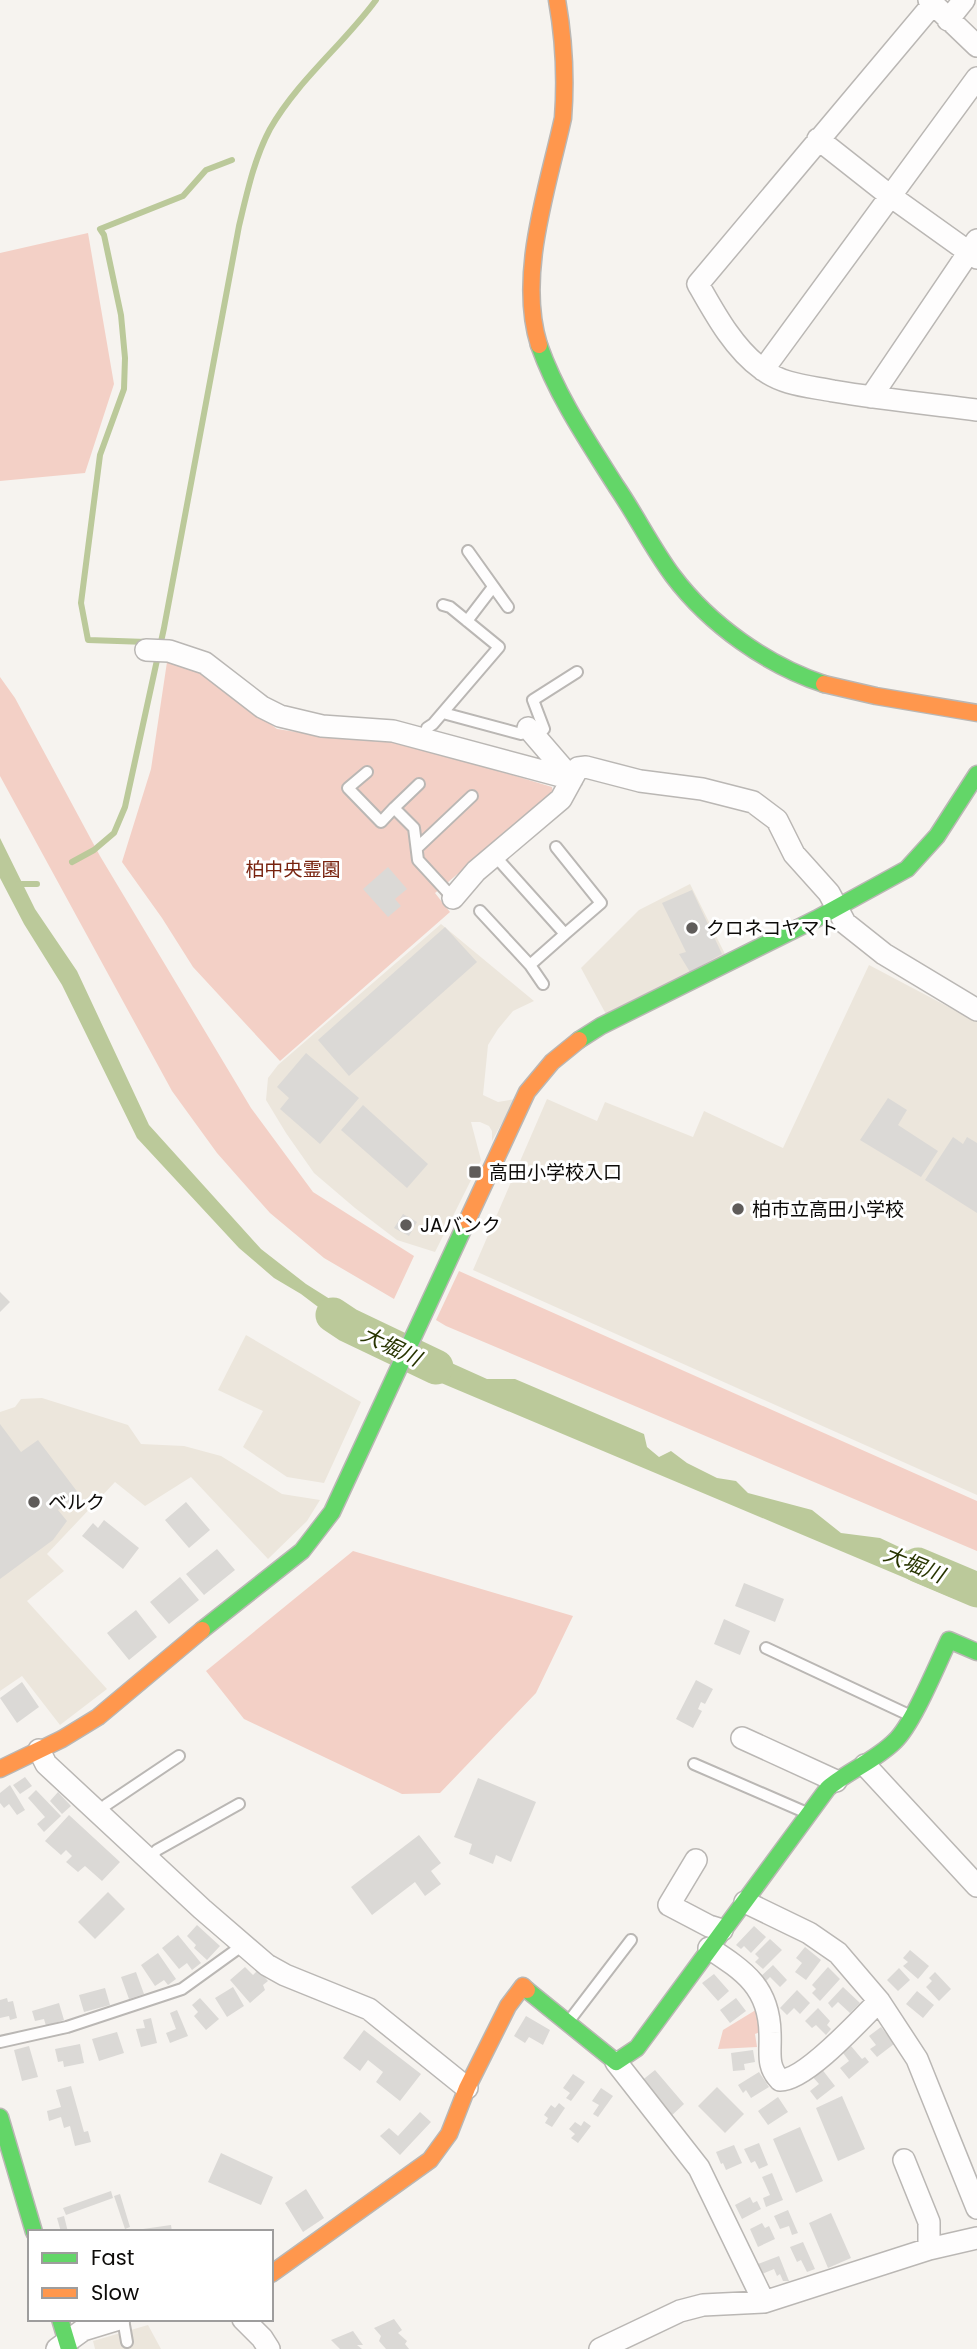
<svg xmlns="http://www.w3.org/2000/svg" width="977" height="2349" viewBox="0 0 977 2349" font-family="Poppins,'Noto Sans JP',sans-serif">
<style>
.built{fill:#ece6dc}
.green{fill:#f3d0c6}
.water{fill:#bbc99a}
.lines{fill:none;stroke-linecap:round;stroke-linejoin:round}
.stream{stroke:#bbc99a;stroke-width:6}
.river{stroke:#bbc99a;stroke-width:35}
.building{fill:#dbd9d6}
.lane-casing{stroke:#bab7b4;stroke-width:14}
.street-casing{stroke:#bab7b4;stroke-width:24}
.fast-casing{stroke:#bab7b4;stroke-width:19}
.slow-casing{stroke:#bab7b4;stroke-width:19}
.lane{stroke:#fefdfd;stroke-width:10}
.street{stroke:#fefdfd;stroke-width:21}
.fast{stroke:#63d668;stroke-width:16}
.slow{stroke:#ff974d;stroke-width:16}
.poi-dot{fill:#5f5c5a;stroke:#fff;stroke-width:2.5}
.labels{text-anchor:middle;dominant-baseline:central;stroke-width:6;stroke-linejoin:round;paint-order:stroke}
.park-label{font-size:19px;fill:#78230f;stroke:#fff}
.poi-label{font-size:19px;fill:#0d0b09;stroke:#fff;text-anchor:start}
.water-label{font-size:21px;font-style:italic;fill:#283501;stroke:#fff}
</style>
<rect width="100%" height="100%" fill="#f6f3ef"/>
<path class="built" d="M690 884 726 956 607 1016 581 968 639 910Z
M441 924 534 1001 513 1011 498 1029 488 1045 483 1095 498 1102 515 1099 492 1141V1131L489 1126 480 1122H471L481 1160 435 1252 397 1240 355 1208 314 1173 286 1133 266 1100 268 1078 278 1065Z
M869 965 977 1022V1495L473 1270 547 1099 597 1121 605 1102 693 1137 704 1111 783 1148Z
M246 1335 361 1402 324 1483 287 1477 243 1447 263 1411 218 1390Z
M42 1398 128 1425 141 1444 184 1446 221 1456 282 1494 320 1500 307 1521 268 1559 191 1477 145 1506 115 1482 47 1554 64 1571 27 1601 107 1689 60 1725 22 1676 0 1691V1412L15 1407 21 1399Z
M148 2325 161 2349H95L93 2341Z"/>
<path class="green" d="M88 233 114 384 85 473 0 481V253Z
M167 662 203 674 277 729 322 736 395 740 552 787 553 794 435 893 450 912 280 1061 193 967 162 918 122 862 151 769Z
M0 677 15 698 100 856 251 1108 313 1192 414 1256 394 1299 324 1258 270 1213 217 1153 172 1091 0 776Z
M459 1271 977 1501V1551L446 1326 436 1320Z
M353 1551 573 1616 536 1693 440 1793 402 1794 244 1719 206 1671Z
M759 2008 763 2031 755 2034 757 2047 718 2049 723 2030Z"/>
<path class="water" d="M0 838 35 909 77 971 149 1125 261 1249 306 1284 379 1330 371 1347 301 1294 274 1278 239 1248 137 1138 62 985 24 924 0 878Z
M418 1348 487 1379H515L644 1434 647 1447 659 1457 671 1451 687 1463 717 1478 736 1481 748 1493 812 1510 841 1533 880 1538 963 1577 955 1599 408 1369Z"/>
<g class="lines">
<path class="stream" d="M147 642 88 640 81 603 100 455 124 389 125 358 121 315 104 235 100 229 183 196 206 170 232 160
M72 862 94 850 114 833 125 807 164 628 239 226C247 193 254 159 270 129 298 80 343 45 376 0
M18 884H37"/>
<path class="river" d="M333 1315 348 1325 436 1367
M918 1565 977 1590"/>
</g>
<path class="building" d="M388 867 407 889 395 899 401 906 388 917 363 889Z
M692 890 722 954 690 972 679 954 686 952 662 903Z
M445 927 477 962 349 1076 318 1040Z
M306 1053 359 1098 320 1144 280 1109 289 1098 277 1087Z
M888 1098 907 1110 898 1125 938 1151 921 1177 860 1140Z
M363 1105 428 1164 407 1188 341 1130Z
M953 1137 963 1144 967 1137 977 1143V1213L925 1180Z
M403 1214 417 1222 409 1236 394 1228Z
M0 1292 10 1302 0 1312Z
M0 1424 21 1452 38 1440 79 1494 58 1510 67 1521 53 1540 0 1579Z
M186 1502 210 1530 189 1548 165 1520Z
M104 1520 139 1548 123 1569 82 1536 93 1523 98 1528Z
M217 1549 235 1570 204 1595 186 1574Z
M180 1577 199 1600 169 1624 150 1602Z
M744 1583 784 1599 775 1622 735 1606Z
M136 1610 157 1637 129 1660 107 1633Z
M724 1619 750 1631 740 1655 714 1644Z
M696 1680 713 1689 705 1704 701 1702 698 1709 702 1711 693 1728 676 1719Z
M22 1682 39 1707 17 1723 0 1698Z
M25 1777 32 1786 20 1794 13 1785Z
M478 1778 536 1802 511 1862 496 1855 493 1864 469 1854 472 1844 454 1837Z
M10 1785 25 1810 17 1815 9 1804 4 1808 0 1803V1793Z
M36 1790 61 1816 44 1832 37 1824 45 1817 28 1798Z
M58 1792 71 1806 62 1814 50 1801Z
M69 1815 120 1862 102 1881 85 1866 78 1872 66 1862 72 1856 66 1850 61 1855 45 1841Z
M419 1835 441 1863 431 1871 441 1884 425 1896 415 1882 372 1915 351 1887Z
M108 1892 125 1909 95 1939 78 1922Z
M197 1925 220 1946 207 1960 194 1948 196 1945 187 1936Z
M754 1926 766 1937 751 1953 744 1946 741 1949 736 1945Z
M178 1935 201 1963 192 1970 187 1963 179 1969 162 1948Z
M770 1939 782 1950 763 1969 755 1962 759 1958 755 1954Z
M805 1947 821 1960 806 1980 795 1972 802 1963 796 1958Z
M910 1950 929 1966 918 1979 903 1966 908 1962 903 1958Z
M158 1953 176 1979 168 1985 164 1980 155 1986 141 1965Z
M773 1965 787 1980 780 1987 770 1977 765 1982 760 1977Z
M245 1967 253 1975 258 1970 268 1981 263 1985 265 1990 250 2003 230 1980Z
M828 1967 840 1979 820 2001 812 1993 816 1989 812 1985Z
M899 1968 910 1980 898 1991 887 1980Z
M136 1972 144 1994 129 1999 121 1977Z
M935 1972 951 1989 939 2001 926 1987 932 1981 929 1978Z
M714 1974 729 1991 718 2001 702 1983Z
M233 1987 244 2006 227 2017 215 1998Z
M843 1987 860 2003 850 2013 838 2002 832 2008 828 2003Z
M105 1988 110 2005 84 2012 79 1995Z
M797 1990 810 2003 800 2014 794 2008 787 2015 780 2008Z
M917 1991 934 2005 923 2018 906 2004Z
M7 1998 8 2002 13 2001 17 2018 10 2020 9 2016 0 2018V2000Z
M200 1998 219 2019 206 2030 194 2016 198 2012 192 2005Z
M736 1998 746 2011 730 2023 720 2010Z
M59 2003 64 2020 46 2026 44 2019 35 2021 32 2011Z
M818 2008 830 2021 827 2025 831 2029 826 2035 816 2025 812 2028 805 2021Z
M177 2010 188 2036 170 2043 166 2033 176 2029 170 2013Z
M526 2016 550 2030 543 2045 529 2037 525 2043 514 2036Z
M151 2018 157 2043 141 2047 136 2029 145 2028 143 2020Z
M881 2027 894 2044 877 2057 870 2049 876 2045 869 2036Z
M364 2030 421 2074 400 2101 376 2082 383 2072 368 2060 360 2071 343 2058Z
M117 2032 124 2053 99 2061 92 2039Z
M80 2044 84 2063 64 2067 63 2061 58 2062 55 2049Z
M29 2046 38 2077 22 2081 14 2050Z
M851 2046 862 2059 865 2057 869 2062 849 2079 840 2068 849 2061 843 2053Z
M753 2050 755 2062 744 2064 745 2070 733 2071 731 2053Z
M821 2068 835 2086 817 2100 810 2091 819 2084 811 2075Z
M655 2070 684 2104 670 2117 640 2082Z
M759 2072 769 2087 751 2098 746 2090 743 2093 738 2085Z
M573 2074 585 2082 571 2101 566 2098 570 2093 563 2088Z
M71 2086 84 2132 88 2131 91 2142 75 2146 70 2126 64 2128 61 2117 49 2121 47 2111 61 2107 56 2090Z
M717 2087 744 2114 725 2133 698 2106Z
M601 2088 613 2096 598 2117 593 2114 599 2105 592 2101Z
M842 2096 865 2149 838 2161 816 2108Z
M778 2097 788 2112 768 2125 758 2111Z
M559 2103 565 2108 552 2127 545 2123 548 2118 544 2115 551 2105 555 2108Z
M420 2112 431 2122 400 2155 380 2136 389 2128 398 2136Z
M584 2121 591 2126 578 2143 571 2138 575 2134 569 2129 575 2122 581 2126Z
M800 2127 823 2181 796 2193 773 2139Z
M759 2143 768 2165 759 2169 755 2161 751 2163 744 2149Z
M734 2145 742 2163 726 2170 723 2163 721 2164 716 2152Z
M221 2153 273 2177 261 2205 208 2182Z
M772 2173 783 2200 766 2207 763 2198 770 2195 762 2177Z
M306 2189 324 2218 303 2232 285 2203Z
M111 2191 113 2198 66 2215 63 2208Z
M120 2194 130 2227 125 2229 114 2196Z
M750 2197 753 2203 757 2201 761 2209 742 2219 735 2205Z
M788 2210 798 2233 792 2235 789 2226 780 2229 774 2216Z
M831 2213 851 2258 828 2268 809 2223Z
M64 2216 68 2232H61L57 2218Z
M762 2223 765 2228 769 2226 775 2239 758 2247 750 2229Z
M171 2225 172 2232H136V2230Z
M803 2242 815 2269 807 2272 801 2260 797 2262 790 2247Z
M779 2256 789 2281H783L780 2274 777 2276 774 2269 762 2274 758 2264Z
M394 2319 402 2330 398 2333 407 2341 405 2344 409 2349H386L379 2341 381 2336 374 2328Z
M353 2331 363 2345H357L362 2349H340L331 2340Z"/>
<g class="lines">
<g class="lane-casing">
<path id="lane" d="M468 551 508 607
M467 621 493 587
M443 713 521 734 528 728
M427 728 433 724 499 647 450 607 443 605
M535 737 544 729 533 700 577 672
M367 772 348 788 381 822 394 808 414 828 418 860 453 898
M394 808 419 784
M417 848 472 796
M495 856 565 934 601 903 556 847
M480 911 530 965 543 984
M530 965 565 934
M766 1648 909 1715
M694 1764 807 1813
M100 1812 106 1805 179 1756
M150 1858 157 1850 239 1804
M569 2021 631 1940
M0 2042 67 2027 182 1989 243 1945
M123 2319 127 2342"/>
</g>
<g class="street-casing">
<path id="street" d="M929 0 977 46
M933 4 698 284C715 314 734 349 762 369 783 385 808 386 833 391 881 399 929 404 977 410
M948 20 964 0
M818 139 889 195 977 258
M763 370 977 78
M871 397 977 240
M146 650 169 651 205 663 262 707 280 716 322 726 393 731 572 779
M528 728 572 779
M453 898 476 871 561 799 578 768 586 767 640 781 702 789 753 802 777 820 794 854 829 893 845 923 884 954 977 1010
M742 1738 836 1781
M39 1750 46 1764 202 1909 267 1965 285 1975 369 2009 467 2088
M865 1765 977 1886
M696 1860 669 1905 709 1926 722 1930
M745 1902 809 1933 838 1953 879 2001 917 2059 977 2208
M709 1948C744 1971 769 1987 770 2033 771 2052 766 2066 780 2080 805 2081 860 2020 879 2001
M616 2062 699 2168 764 2302
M904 2160 929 2222V2249
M243 2319 262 2338 269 2349
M57 2349 83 2330 119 2319
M600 2349 680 2311 703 2305 764 2302 929 2249 977 2238"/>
</g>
<g class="fast-casing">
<path id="fast" d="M539 345C557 396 587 440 616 486 636 515 652 548 673 576 710 625 767 665 824 684
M579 1040 601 1026 816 919 907 869 937 836 977 774
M202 1630 302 1551 332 1512 467 1221
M527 1990 616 2062 637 2048 828 1788C849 1770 875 1761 895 1741 913 1724 937 1665 949 1640L977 1652
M0 2117 34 2232
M60 2319 69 2349"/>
</g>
<g class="slow-casing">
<path id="slow" d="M539 345C517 275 548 187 563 118 566 78 564 39 557 0
M824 684 876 696 977 713
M467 1221 527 1092 552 1062 579 1040
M0 1769 62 1739 98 1717 202 1630
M271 2274 430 2160 449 2134 467 2088 508 2006 523 1986 527 1990"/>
</g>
<use href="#lane" class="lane"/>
<use href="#street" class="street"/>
<use href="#fast" class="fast"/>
<use href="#slow" class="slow"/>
</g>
<g class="poi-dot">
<circle cx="692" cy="928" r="7"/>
<rect x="468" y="1165" width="14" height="14" rx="3.5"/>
<circle cx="738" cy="1209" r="7"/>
<circle cx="406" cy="1225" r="7"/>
<circle cx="34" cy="1502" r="7"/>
</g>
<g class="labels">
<g class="park-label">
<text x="293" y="869">柏中央霊園</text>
</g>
<g class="poi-label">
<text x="706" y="928">クロネコヤマト</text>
<text x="489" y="1172">高田小学校入口</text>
<text x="752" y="1209">柏市立高田小学校</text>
<text x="420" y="1225">JAバンク</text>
<text x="48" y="1502">ベルク</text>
</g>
<g class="water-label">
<text transform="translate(391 1346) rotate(26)">大堀川</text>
<text transform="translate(914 1564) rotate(22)">大堀川</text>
</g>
</g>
<rect x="28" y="2230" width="245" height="91" fill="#ffffff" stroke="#9e9d9d" stroke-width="2"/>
<rect x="42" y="2253" width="35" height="10" fill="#63d668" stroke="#9e9d9d" stroke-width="2"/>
<text x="91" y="2265" font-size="21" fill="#0d0b09">Fast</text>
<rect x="42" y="2288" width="35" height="10" fill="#ff974d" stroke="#9e9d9d" stroke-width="2"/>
<text x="91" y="2300" font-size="21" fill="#0d0b09">Slow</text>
</svg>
